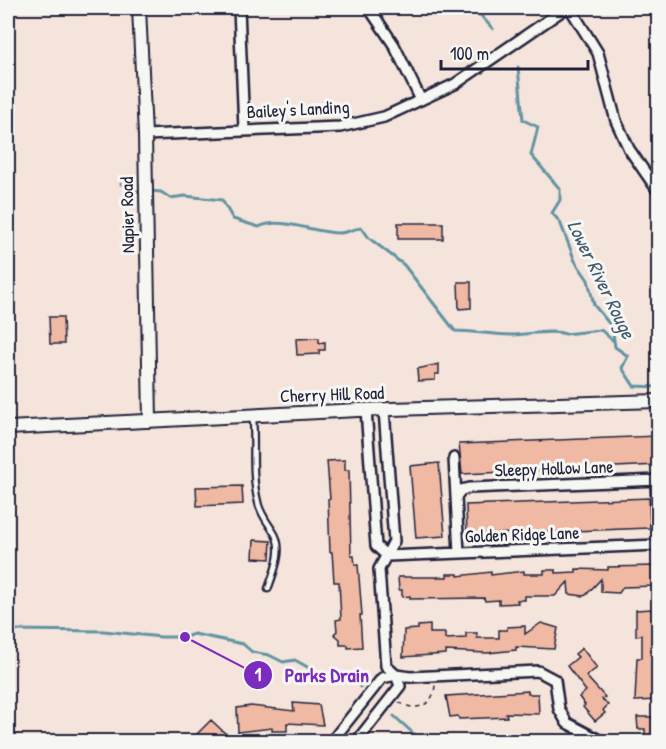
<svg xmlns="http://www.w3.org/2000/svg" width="666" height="749" viewBox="0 0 666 749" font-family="'Patrick Hand',sans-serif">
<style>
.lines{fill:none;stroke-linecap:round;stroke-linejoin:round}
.stream{stroke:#6293a2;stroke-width:3}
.building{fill:#f0b9a4;stroke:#22223b;stroke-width:1.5}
.lane-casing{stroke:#22223b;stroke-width:9}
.street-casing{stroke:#22223b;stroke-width:14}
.secondary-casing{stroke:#22223b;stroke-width:16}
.path{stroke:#22223b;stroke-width:1.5;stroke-dasharray:4.5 4.5;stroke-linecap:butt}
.lane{stroke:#f6f6f2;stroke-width:4.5}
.street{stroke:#f6f6f2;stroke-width:9}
.secondary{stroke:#f6f6f2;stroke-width:12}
.labels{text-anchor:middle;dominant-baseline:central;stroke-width:6;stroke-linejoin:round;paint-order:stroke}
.street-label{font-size:18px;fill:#22223b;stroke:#f6f6f2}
.water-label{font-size:20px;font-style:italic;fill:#425b6f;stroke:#f6f6f2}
.leader{fill:none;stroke:#7b2cbf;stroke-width:2}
.callout-dot{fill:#7b2cbf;stroke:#f6f6f2;stroke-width:2}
.mark-label{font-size:18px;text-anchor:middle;font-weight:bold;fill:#fff}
.callout-label{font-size:20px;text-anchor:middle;font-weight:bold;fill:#7b2cbf;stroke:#f6f6f2;stroke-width:6;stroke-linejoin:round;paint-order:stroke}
</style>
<rect width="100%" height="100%" fill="#f4e4db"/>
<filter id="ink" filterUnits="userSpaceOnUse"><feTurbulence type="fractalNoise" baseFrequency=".0167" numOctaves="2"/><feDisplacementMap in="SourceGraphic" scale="12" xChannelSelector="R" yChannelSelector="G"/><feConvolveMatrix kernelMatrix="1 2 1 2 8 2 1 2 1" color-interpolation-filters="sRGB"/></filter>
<g filter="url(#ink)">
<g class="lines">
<path class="stream" d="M474 8 493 29
M518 67 523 120 538 127 531 155 560 189V200L552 213 560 222 575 261 588 280 594 305 612 327 615 347 628 356 622 368 634 386 658 387
M121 184 137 191
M150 191 161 192 170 198 185 196 222 200 233 219 259 227C280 216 314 233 339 233 347 233 354 228 362 228L369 238 404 265 455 331C473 331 494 335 511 335 524 335 554 329 565 334L601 330 612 340
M8 630 104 631 161 637H185L194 634 243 644 252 652 269 655 283 662 295 660 318 673 356 680 360 687
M394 716 423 742"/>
</g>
<path class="building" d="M398 223H443V239H398Z
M458 282H471V308L459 309Z
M49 317H63L64 344H50Z
M319 338V343L325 342V350H319V354L297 355 296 339Z
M439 364V374H435V380L418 381 417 369Z
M658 436V465L462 474 459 444Z
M345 460V470H349L351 556H354L355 565H358L362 615H360L362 647 348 648V645H340V639L334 634 337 631 336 620 341 619 339 582H334L332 552H330L328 499H330L327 461Z
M439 463 445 536 416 538 410 466Z
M242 486 243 504 197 506 196 487Z
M649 498 650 528 467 535 466 505Z
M254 540 271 541 270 559 253 558Z
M654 566 655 586 623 587 619 593 601 592V579L586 595 583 596 569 594 568 582 555 596H525V600H517L518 603 499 604V600L485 601 484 598 410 599V596L402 597V590H399L398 577H447V574H458V576L491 572V575L524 571V574H544V570H556V573L576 572V569L608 570V567Z
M652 609 653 620H656L658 669H655L658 700 635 701 637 658H642V635L636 636V610Z
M541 623 558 628 554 649 516 647V650L487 653 446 651V654L403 657 404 630 418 629V626L430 625V633H445V639L466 638V633H477V638H499V630H507V627L525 626V634Z
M582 648 597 668 586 676 605 697 602 699 608 705 603 710 605 713 595 721 583 707 585 705 579 697 586 691 567 666 578 657 575 654Z
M528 691V694H538L539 714 506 713 507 717 459 719 458 716 450 717 446 696Z
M293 703 319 705 323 725 287 723V731H272V728L238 732 237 708 251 706 294 711Z
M637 717H658V736L645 737V729H638Z
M211 720 227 735 221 741H190Z"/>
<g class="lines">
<g class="lane-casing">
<path id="lane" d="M253 418C255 446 251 474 258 502 260 513 267 522 273 531 285 548 274 572 268 589"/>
</g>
<g class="street-casing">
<path id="street" d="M239 8 244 129
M369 8 394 45 421 100
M570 8 598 53 616 121 629 149 658 191
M145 135 340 127 384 117 455 84 566 8
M366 410 376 546 387 556
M454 458 456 497
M656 480 658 531
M459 553 456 497 461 490 470 488 658 480
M387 556 658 545
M331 742 382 678 396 675 410 677 538 671 555 680 559 709 567 723 603 742
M356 742 400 686 396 675 386 666 379 569 394 541 384 410"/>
</g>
<g class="secondary-casing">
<path id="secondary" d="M139 8 145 135 150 421
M8 428 358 410 658 401"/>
</g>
<path class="path" d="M399 702C415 713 434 706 435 685"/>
<use href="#lane" class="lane"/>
<use href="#street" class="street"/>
<use href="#secondary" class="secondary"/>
</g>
</g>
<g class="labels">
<g class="street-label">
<text transform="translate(298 109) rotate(-3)">Bailey's Landing</text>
<text transform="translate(127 215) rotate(-91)">Napier Road</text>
<text transform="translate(332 394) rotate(-2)">Cherry Hill Road</text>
<text transform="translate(554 468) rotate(-2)">Sleepy Hollow Lane</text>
<text transform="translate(522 534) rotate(-2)">Golden Ridge Lane</text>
</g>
<g class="water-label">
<text transform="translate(602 279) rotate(64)">Lower River Rouge</text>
</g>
</g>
<path class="leader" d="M185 637L258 675"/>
<g class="callout-dot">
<circle cx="185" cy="637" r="6"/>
<circle cx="258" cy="675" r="15"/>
</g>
<g class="mark-label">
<text x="258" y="681">1</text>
</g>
<g class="callout-label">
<text x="327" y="682">Parks Drain</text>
</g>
<rect width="666" height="749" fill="none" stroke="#f6f6f2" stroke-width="30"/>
<rect x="15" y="15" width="636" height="719" fill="none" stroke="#22223b" stroke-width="2" filter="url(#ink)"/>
<path d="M441 60v9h147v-9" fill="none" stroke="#22223b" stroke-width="3"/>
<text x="450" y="60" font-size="18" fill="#22223b" stroke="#f6f6f2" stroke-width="4.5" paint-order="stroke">100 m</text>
</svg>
